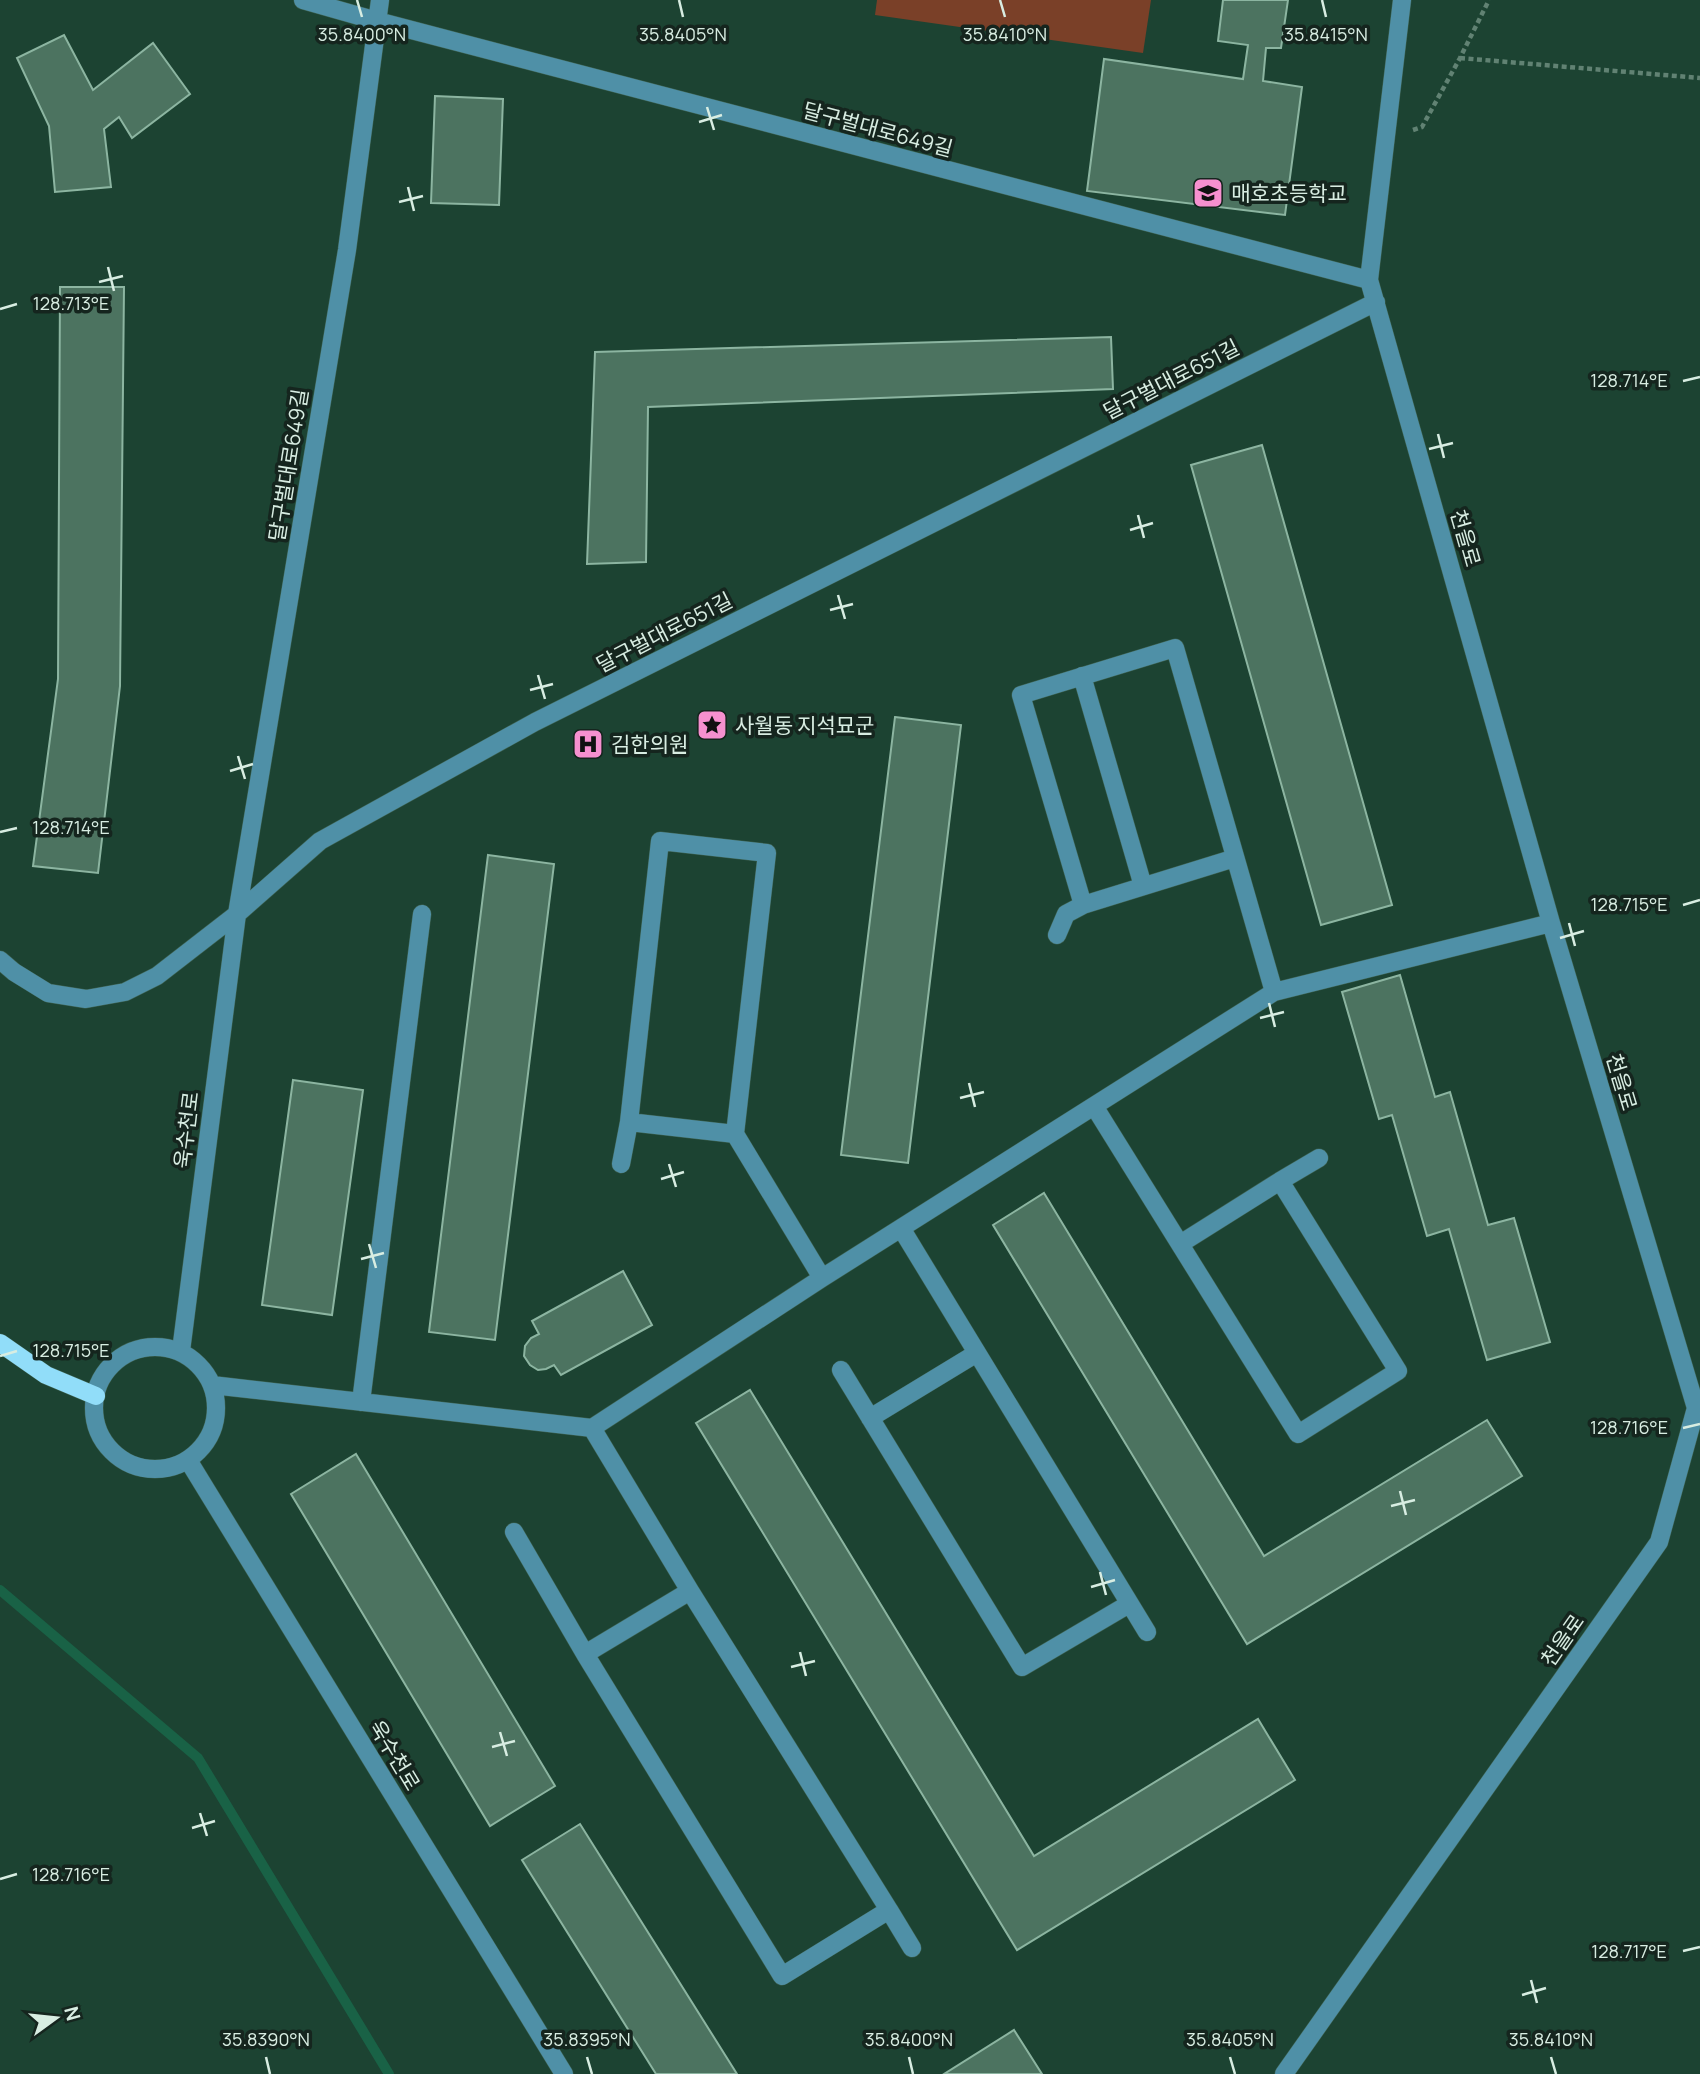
<svg xmlns="http://www.w3.org/2000/svg" width="1700" height="2074" viewBox="0 0 1700 2074" font-family="Manrope,'Noto Sans KR',sans-serif">
<style>
.green{fill:#7a4028}
.lines{fill:none;stroke-linecap:round;stroke-linejoin:round}
.stream{stroke:#196246;stroke-width:10}
.building{fill:#4c7360;stroke:#8cb5a1;stroke-width:2}
.minor-casing{stroke:#3e6252;stroke-width:19}
.major-casing{stroke:#3e6252;stroke-width:19}
.path{stroke:#618273;stroke-width:4.5;stroke-dasharray:5 3.5;stroke-linecap:butt}
.minor{stroke:#4f90a7;stroke-width:18}
.major{stroke:#91ddf9;stroke-width:18}
.ticks{fill:none;stroke:#d8ede2;stroke-width:2.5}
.labels{text-anchor:middle;dominant-baseline:central;stroke-width:7;stroke-linejoin:round;paint-order:stroke}
.street-label{font-size:21px;fill:#d8ede2;stroke:#15251e}
.poi-label{font-size:21px;fill:#d8ede2;stroke:#15251e;text-anchor:start}
.ticks-label{font-size:18px;text-anchor:middle;fill:#d8ede2;stroke:#15251e;stroke-width:7;stroke-linejoin:round;paint-order:stroke}
</style>
<rect width="100%" height="100%" fill="#1c4332"/>
<path class="green" d="M877 0H1151L1143 53 875 15Z"/>
<g class="lines">
<path class="stream" d="M0 1590 198 1758 389 2074"/>
</g>
<path class="building" d="M1223 0H1288L1281 48H1266L1263 81 1302 87 1285 215 1087 191 1104 59 1243 79 1248 45 1218 41Z
M64 35 93 90 153 43 190 94 132 138 119 117 104 129 111 187 55 192 49 126 17 58Z
M435 96 503 99 499 205 431 203Z
M60 287H124L120 686 98 873 33 866 58 679Z
M1111 337 1113 389 648 407 646 562 587 564 595 352Z
M1262 445 1392 905 1321 925 1191 465Z
M895 717 961 725 908 1163 841 1155Z
M488 855 554 864 495 1340 429 1332Z
M1400 975 1435 1097 1450 1092 1488 1225 1514 1218 1550 1342 1487 1360 1449 1229 1427 1236 1392 1115 1379 1119 1342 992Z
M293 1080 363 1090 332 1315 262 1305Z
M1044 1193 1264 1556 1487 1420 1522 1476 1247 1644 993 1225Z
M623 1271 652 1325 561 1375 554 1365 546 1369 538 1370 530 1365 524 1356 525 1346 531 1338 539 1334 532 1321Z
M750 1390 1034 1856 1258 1719 1295 1780 1017 1950 696 1423Z
M356 1454 555 1786 490 1826 291 1494Z
M580 1824 737 2074H656L522 1860Z
M1014 2030 1042 2074H944Z"/>
<g class="lines">
<g class="minor-casing">
<path id="minor" d="M303 0 377 21 1369 280
M1082 676 1143 886
M1083 905 1021 695 1175 648 1274 992
M1057 935 1066 914 1083 905 1235 858
M0 960 14 972 48 993 86 999 125 992 157 976 237 914 320 841 535 722 1376 302
M1094 1106 1298 1434 1398 1371 1280 1181 1180 1244
M735 1134 629 1122 660 841 767 853 735 1134 822 1278
M621 1164 629 1122
M1280 1181 1319 1158
M901 1228 1147 1632
M94 1408a61 61 0 1 1 122 0a61 61 0 1 1-122 0Z
M181 1351 237 914 347 250 380 0
M841 1370 1022 1667 1129 1604
M212 1385 592 1428 822 1278 1274 992 1551 923
M361 1402 422 914
M870 1418 977 1353
M592 1428 690 1591 889 1910 782 1976 585 1654 690 1591
M188 1460 564 2074
M514 1532 585 1654
M889 1910 912 1948
M1284 2074 1659 1542 1696 1408 1551 923 1369 280 1402 0"/>
</g>
<g class="major-casing">
<path id="major" d="M0 1343 46 1375 96 1396"/>
</g>
<path class="path" d="M1460 58 1700 78
M1413 130 1422 127 1460 58 1489 0"/>
<use href="#minor" class="minor"/>
<use href="#major" class="major"/>
</g>
<path class="ticks" d="M357 0 362 17M679 0 683 17M1000 0 1005 17M1322 0 1326 17M707 107 714 130M699 122 722 115M408 187 414 211M399 202 423 196M108 267 114 291M99 282 123 276M0 309 17 304M1683 381 1700 377M1438 434 1444 458M1429 449 1453 443M1138 515 1144 538M1130 530 1153 523M838 595 845 619M830 610 853 604M538 675 545 699M530 690 553 684M238 756 245 779M230 771 253 764M0 832 17 828M1683 905 1700 900M1569 923 1575 946M1560 938 1584 931M1269 1003 1275 1027M1260 1018 1284 1012M969 1083 975 1107M960 1098 984 1092M669 1164 676 1187M661 1179 684 1172M369 1244 376 1268M361 1259 384 1253M0 1356 17 1351M1683 1428 1700 1424M1400 1491 1406 1515M1391 1506 1415 1500M1100 1572 1106 1595M1091 1587 1115 1580M800 1652 806 1676M791 1667 815 1661M500 1732 507 1756M492 1747 515 1741M200 1813 207 1836M192 1828 215 1821M0 1879 17 1874M1683 1951 1700 1947M1531 1980 1537 2003M1522 1995 1546 1988M266 2057 270 2074M587 2057 592 2074M909 2057 913 2074M1230 2057 1235 2074M1551 2057 1556 2074"/>
<defs>
<g id="school-square" transform="scale(1.575)"><rect x="-9" y="-9" width="18" height="18" rx="4" fill="#f690cf" stroke="#15251e"/><path d="M0-5L7-2L0 1L-7-2ZM-4 1L0 2.5L4 1V4Q0 6-4 4Z" fill="#111"/></g>
<g id="sight-square" transform="scale(1.575)"><rect x="-9" y="-9" width="18" height="18" rx="4" fill="#f690cf" stroke="#15251e"/><path d="M0-6L1.8-2.2L6-1.7L2.9 1.2L3.7 5.4L0 3.3L-3.7 5.4L-2.9 1.2L-6-1.7L-1.8-2.2Z" fill="#111"/></g>
<g id="hospital-square" transform="scale(1.575)"><rect x="-9" y="-9" width="18" height="18" rx="4" fill="#f690cf" stroke="#15251e"/><path d="M-5-5h3v3.5h4V-5h3V5h-3V1.5h-4V5h-3Z" fill="#111"/></g>
</defs>
<g fill-rule="evenodd">
<use href="#school-square" x="1208" y="193"/>
<use href="#sight-square" x="712" y="725"/>
<use href="#hospital-square" x="588" y="744"/>
</g>
<g class="labels">
<g class="street-label">
<text transform="translate(878 129) rotate(15)">달구벌대로649길</text>
<text transform="translate(1171 379) rotate(-27)">달구벌대로651길</text>
<text transform="translate(288 465) rotate(-81)">달구벌대로649길</text>
<text transform="translate(1466 538) rotate(74)">천을로</text>
<text transform="translate(664 632) rotate(-27)">달구벌대로651길</text>
<text transform="translate(1622 1082) rotate(73)">천을로</text>
<text transform="translate(186 1130) rotate(-83)">욱수천로</text>
<text transform="translate(1562 1640) rotate(-55)">천을로</text>
<text transform="translate(395 1755) rotate(59)">욱수천로</text>
</g>
<g class="poi-label">
<text x="1231" y="193">매호초등학교</text>
<text x="735" y="725">사월동 지석묘군</text>
<text x="611" y="744">김한의원</text>
</g>
</g>
<g class="ticks-label">
<text x="362" y="41">35.8400°N</text>
<text x="683" y="41">35.8405°N</text>
<text x="1005" y="41">35.8410°N</text>
<text x="1326" y="41">35.8415°N</text>
<text x="71" y="310">128.713°E</text>
<text x="1629" y="387">128.714°E</text>
<text x="71" y="834">128.714°E</text>
<text x="1629" y="911">128.715°E</text>
<text x="71" y="1357">128.715°E</text>
<text x="1629" y="1434">128.716°E</text>
<text x="71" y="1881">128.716°E</text>
<text x="1629" y="1958">128.717°E</text>
<text x="266" y="2046">35.8390°N</text>
<text x="587" y="2046">35.8395°N</text>
<text x="909" y="2046">35.8400°N</text>
<text x="1230" y="2046">35.8405°N</text>
<text x="1551" y="2046">35.8410°N</text>
</g>
<g transform="translate(56 2018) rotate(75)" stroke="#15251e" stroke-width="5" paint-order="stroke">
<path d="M0-5L12 26L0 18L-12 26Z" fill="#d8ede2"/>
<text y="-10" font-size="19" font-weight="bold" text-anchor="middle" fill="#d8ede2">N</text>
</g>
</svg>
